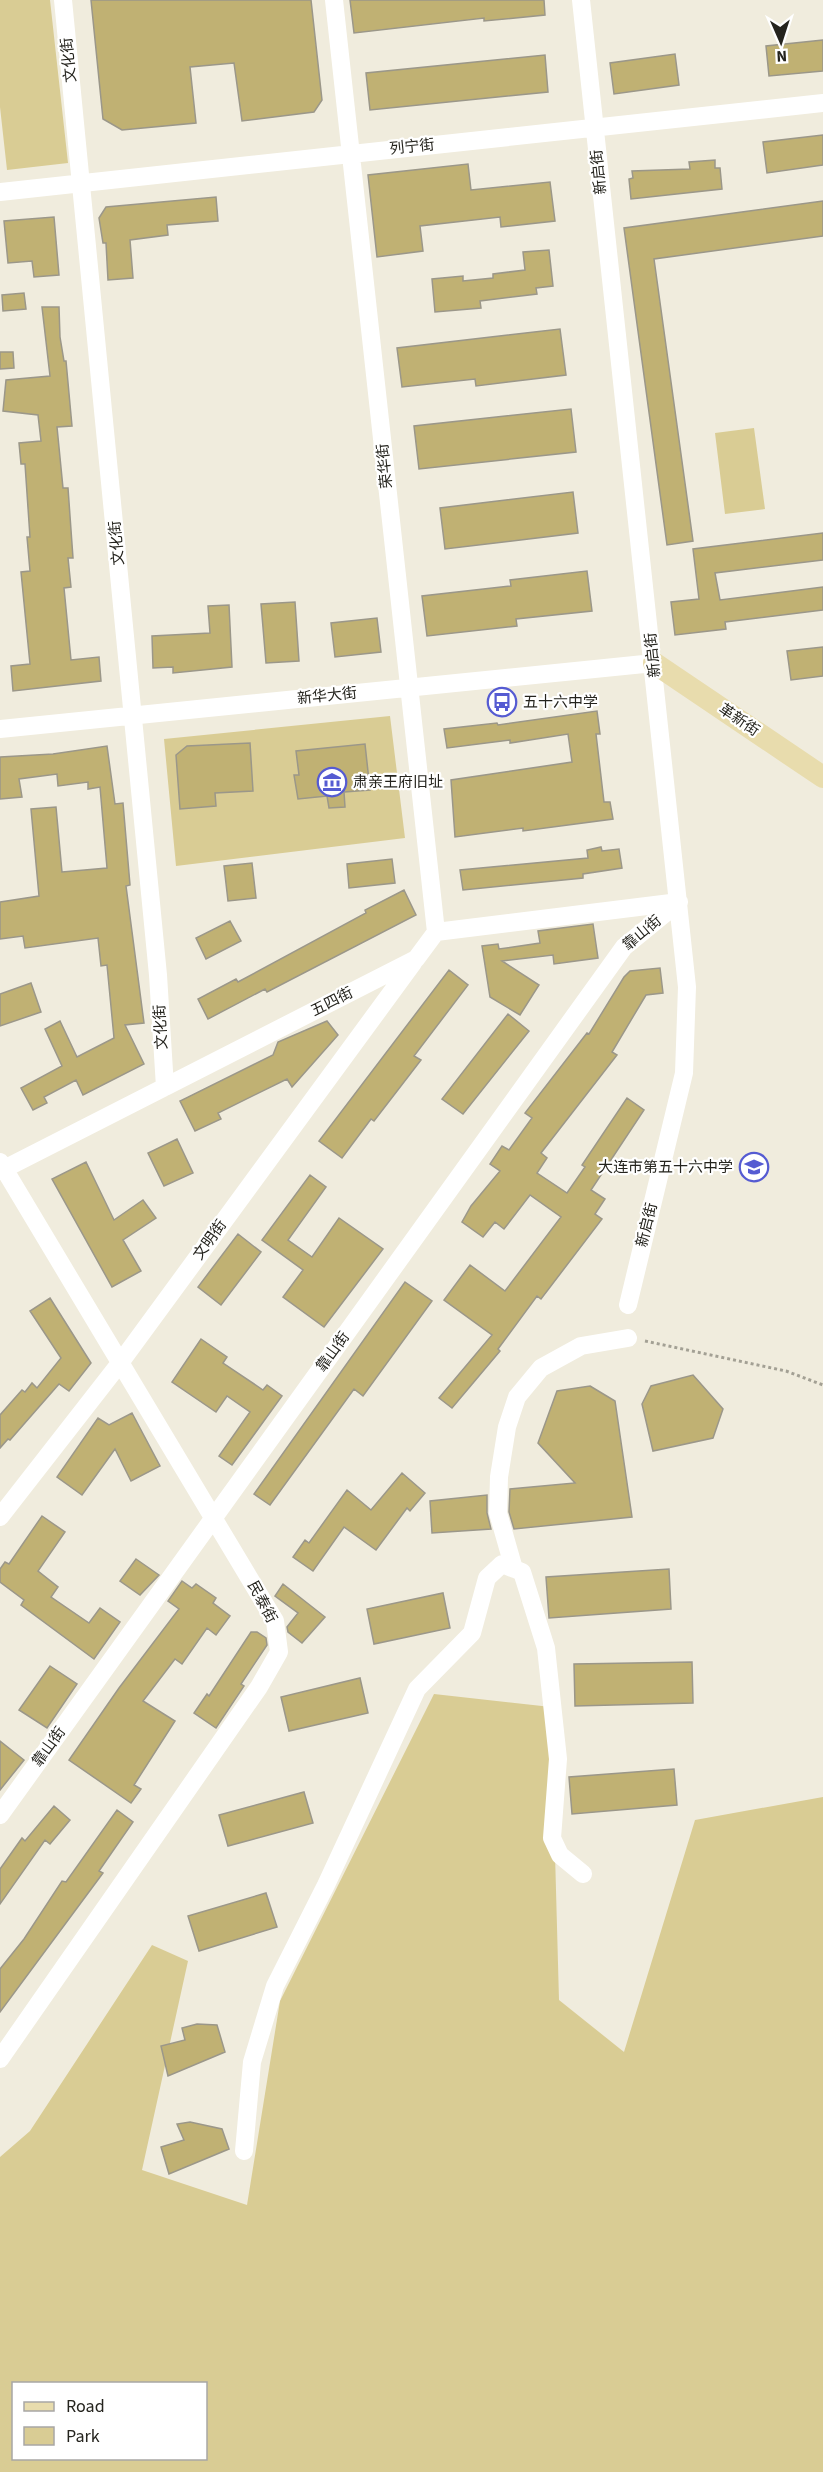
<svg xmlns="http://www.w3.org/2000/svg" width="823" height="2472" viewBox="0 0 823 2472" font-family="'Source Sans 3','Noto Sans SC',sans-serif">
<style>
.green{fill:#d9cc94;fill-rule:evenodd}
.building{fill:#c0b173;stroke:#9b9789;stroke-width:1.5}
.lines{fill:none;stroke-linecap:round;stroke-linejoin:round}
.path{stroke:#a3a094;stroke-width:3;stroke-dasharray:3 3;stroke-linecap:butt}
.minor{stroke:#fff;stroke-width:18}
.major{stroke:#e8dcad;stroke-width:22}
.labels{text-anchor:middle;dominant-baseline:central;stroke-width:4.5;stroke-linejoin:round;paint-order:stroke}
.street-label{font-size:15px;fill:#25241e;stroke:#fff}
.poi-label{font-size:15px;fill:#25241e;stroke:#fff;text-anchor:start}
</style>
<rect width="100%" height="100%" fill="#f0ecdd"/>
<path class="green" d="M0 0H50L68 163 7 170 0 107Z
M754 428 765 509 725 514 715 433Z
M390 716 405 838 176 866 164 739Z
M434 1694 551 1707 559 2000 624 2052 695 1820 823 1797V2472H0V2157L30 2131 152 1945 188 1961 142 2170 247 2205 280 2001ZM14 2384H206V2458H14Z"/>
<path class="building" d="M91 0H311L322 100 314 112 242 121 234 63 190 67 196 123 122 130 103 119Z
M350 0H544L545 15 484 21V18L354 33Z
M823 40V71L769 76 766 46Z
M675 54 679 85 614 94 610 63Z
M545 55 548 92 370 110 366 73Z
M823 135V165L767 173 763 142Z
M715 160V168H720L722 189 631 199 629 179 633 178 632 171 690 169 689 162Z
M468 164 471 190 550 182 555 221 501 227 500 217 420 226 423 251 377 257 368 175Z
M216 197 218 221 167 225 168 235 130 240 133 278 108 280 106 243H103L99 218 106 207Z
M823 201V236L654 259 693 541 667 545 624 228Z
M54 217 59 275 34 277 32 261 8 263 4 221Z
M549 250 553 286 536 288 537 294 480 301 481 308 435 312 432 279 463 276V281L493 278V274L525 270 523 252Z
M24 293 26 309 3 311 2 295Z
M42 307H59L60 337 64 361H66L72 426 57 427 63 488H68L73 558H68L71 587 64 588 71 660 99 657 101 681 13 691 11 666 30 664 21 572 30 571 27 537H30L25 464H21L19 443 41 441 38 415 3 411 6 380 50 376Z
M560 329 566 375 476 386 475 379 402 387 397 348Z
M0 352H13L14 368 0 369Z
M571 409 576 452 419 469 414 426Z
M573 492 578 533 445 549 440 508Z
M823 533V560L715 573 720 600 823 587V610L725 622 726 629 675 635 671 602 699 599 693 549Z
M587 571 592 611 516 619 517 626 427 636 422 596 511 586 510 580Z
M295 602 299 661 266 663 261 604Z
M229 605 232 667 173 673V667L153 668 152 636 210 633 208 606Z
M377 618 381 652 335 657 331 623Z
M823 647V676L791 680 787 651Z
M597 711 600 734H596L604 802H610L613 819 523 831V828L455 837 451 780 572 762 568 734 510 743V740L447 748 444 729 497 723 498 725Z
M250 743 253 791 215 793 216 806 180 809 176 755 187 746Z
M365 744 370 790 344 792 345 807 329 808 327 796 298 799 294 775H299L296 751Z
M107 746 115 804 123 803 130 885 126 886 144 1023 125 1025 144 1064 83 1095 76 1080 44 1097 47 1103 33 1110 21 1088 62 1066 45 1029 60 1021 77 1057 114 1038 107 965 101 966 98 938 25 948 23 936 0 939V902L39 896 31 809 56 807 62 872 107 868 100 787 88 789V782L58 786 57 774 19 779 22 797 0 799V757L53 754Z
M601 847 602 851 619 849 622 868 583 874V878L463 890 460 870 588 858 587 850Z
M392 859 395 883 349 888 347 864Z
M252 863 256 898 228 901 224 866Z
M404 890 416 915 267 992 265 989 208 1019 198 999 236 979 238 982 366 913 365 910Z
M230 921 241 941 206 959 196 938Z
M593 924 598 958 554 964 553 955 502 961 539 985 520 1015 490 997 482 946 498 944 499 949 540 943 538 931Z
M660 968 663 993 646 995 612 1052 617 1055 541 1153 547 1158 537 1173 567 1193 585 1167 582 1165 627 1098 644 1110 591 1190 605 1199 595 1214 602 1219 541 1299 537 1296 498 1349 500 1351 452 1408 439 1398 492 1335 444 1300 470 1265 505 1291 561 1217 530 1195 504 1229 495 1222 483 1237 462 1222 471 1206 500 1171 490 1164 502 1146 509 1150 532 1118 525 1113 587 1033 589 1034 624 977 630 971Z
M449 970 468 985 414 1056 421 1060 374 1121 371 1119 342 1158 319 1141Z
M31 983 41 1012 0 1026V994Z
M508 1014 529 1031 463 1114 442 1099Z
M327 1021 338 1035 292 1087 287 1079 218 1113 221 1119 195 1131 180 1101 273 1055 278 1042Z
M177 1139 193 1173 164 1186 148 1153Z
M86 1162 114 1220 143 1200 156 1218 123 1240 141 1271 112 1287 52 1179Z
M310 1175 326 1187 288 1240 312 1257 339 1218 383 1249 324 1327 283 1297 303 1270 262 1240Z
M238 1234 261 1252 221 1305 198 1287Z
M405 1282 432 1301 363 1396 354 1389 270 1505 254 1494Z
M50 1298 91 1363 69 1391 59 1384 10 1440 8 1439 0 1448V1415L22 1390 25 1392 32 1383 37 1388 61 1358 30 1311Z
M201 1339 227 1357 223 1363 263 1390 267 1385 282 1396 232 1465 219 1456 250 1412 227 1396 216 1412 172 1382Z
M693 1375 723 1409 713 1438 653 1451 642 1404 651 1386Z
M590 1386 615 1401 632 1517 514 1529 509 1512 510 1489 575 1483 538 1443 557 1391Z
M132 1413 160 1466 131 1481 115 1449 82 1495 57 1477 98 1418 109 1425Z
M402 1473 425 1493 410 1511 407 1508 376 1550 344 1527 313 1571 293 1557 305 1540 309 1543 347 1490 371 1510Z
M487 1495V1513L491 1529 432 1533 430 1501Z
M42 1516 65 1532 38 1571 58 1587 51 1597 89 1623 100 1608 120 1622 94 1659 21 1605 24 1600 0 1582V1569L5 1562 9 1564Z
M136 1559 159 1575 140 1595 120 1581Z
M669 1569 671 1609 549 1618 546 1577Z
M182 1581 192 1588 196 1584 216 1598 213 1603 230 1616 216 1635 207 1628 182 1664 175 1659 143 1701 175 1721 134 1785 141 1789 131 1803 69 1760 119 1688 179 1609 168 1601Z
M283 1584 325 1617 302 1643 288 1632 287 1627 298 1613 275 1596Z
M443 1593 450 1628 374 1644 367 1609Z
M251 1632H257L266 1638 267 1645 241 1684 244 1686 216 1728 194 1713 207 1694 209 1696Z
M692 1662 693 1703 575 1706 574 1664Z
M50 1666 77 1684 47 1728 19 1710Z
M360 1678 368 1713 289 1731 281 1697Z
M0 1741 24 1760 0 1790Z
M674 1769 677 1805 572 1814 569 1777Z
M304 1792 313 1823 228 1846 219 1815Z
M54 1806 70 1820 50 1844 45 1840 0 1904V1869L22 1838 25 1841Z
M117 1810 133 1822 99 1871 103 1873 0 2012V1969L24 1939 62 1881 66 1882Z
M266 1893 277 1927 199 1951 188 1916Z
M197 2024 217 2025 225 2052 168 2076 161 2046 185 2040 182 2028Z
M190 2122 222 2129 229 2149 169 2174 161 2147 184 2140 177 2124Z"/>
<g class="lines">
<path class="path" d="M645 1341 786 1371 823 1385"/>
<path class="minor" d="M63 0 158 975 165 1087
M334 0 436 932
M581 0 687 987 684 1073 628 1305
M0 192 823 103
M0 729 654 663
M0 1162 275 1621 279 1652 259 1687 0 2059
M0 1171 416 959 436 932 679 902
M0 1517 120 1363 413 963
M514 1569 498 1513 499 1477 507 1427 517 1397 541 1368 581 1346 628 1338
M0 1815 624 947 679 902
M244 2151 252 2062 275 1986 326 1885 417 1689 472 1633 487 1578 502 1564 522 1572 546 1648 558 1759 552 1838 560 1855 583 1874"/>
<path class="major" d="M654 663 823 777"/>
</g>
<defs>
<g id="bus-ring" transform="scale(1.5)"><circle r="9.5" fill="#fff" stroke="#555bd2" stroke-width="1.5"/><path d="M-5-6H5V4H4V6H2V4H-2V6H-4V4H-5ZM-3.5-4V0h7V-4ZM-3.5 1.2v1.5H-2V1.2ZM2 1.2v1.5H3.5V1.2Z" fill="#555bd2"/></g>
<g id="museum-ring" transform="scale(1.5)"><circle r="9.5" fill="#fff" stroke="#555bd2" stroke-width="1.5"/><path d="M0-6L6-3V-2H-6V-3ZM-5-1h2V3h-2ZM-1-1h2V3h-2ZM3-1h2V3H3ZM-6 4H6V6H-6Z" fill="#555bd2"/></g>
<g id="school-ring" transform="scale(1.5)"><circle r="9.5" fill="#fff" stroke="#555bd2" stroke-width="1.5"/><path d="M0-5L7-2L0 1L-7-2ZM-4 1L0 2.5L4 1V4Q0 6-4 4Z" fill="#555bd2"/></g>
</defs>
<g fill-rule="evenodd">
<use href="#bus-ring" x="502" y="702"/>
<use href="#museum-ring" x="332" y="782"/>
<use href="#school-ring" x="754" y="1167"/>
</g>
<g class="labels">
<g class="street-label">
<text transform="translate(69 60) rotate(-96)">文化街</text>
<text transform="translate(412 147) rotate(-6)">列宁街</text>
<text transform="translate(599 172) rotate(-96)">新启街</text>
<text transform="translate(385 466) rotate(-96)">荣华街</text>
<text transform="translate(117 543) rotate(-95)">文化街</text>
<text transform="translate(653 655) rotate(-96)">新启街</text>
<text transform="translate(327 696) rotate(-6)">新华大街</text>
<text transform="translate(739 720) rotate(34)">革新街</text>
<text transform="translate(642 933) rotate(-40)">靠山街</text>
<text transform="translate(332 1002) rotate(-27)">五四街</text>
<text transform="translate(161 1027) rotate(-93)">文化街</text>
<text transform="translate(647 1225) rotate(-76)">新启街</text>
<text transform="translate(210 1240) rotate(-54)">文明街</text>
<text transform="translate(333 1352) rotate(-54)">靠山街</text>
<text transform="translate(262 1602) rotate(62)">民泰街</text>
<text transform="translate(49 1747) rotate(-54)">靠山街</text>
</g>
<g class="poi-label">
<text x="523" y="702">五十六中学</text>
<text x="353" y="782">肃亲王府旧址</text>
<text x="733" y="1167" text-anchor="end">大连市第五十六中学</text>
</g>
</g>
<rect x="12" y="2382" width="195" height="78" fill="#ffffff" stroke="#a8a7a5" stroke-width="1.5"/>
<rect x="24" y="2402" width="30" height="9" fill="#e8dcad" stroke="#a8a7a5" stroke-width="1.5"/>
<text x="66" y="2412" font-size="18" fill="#25241e">Road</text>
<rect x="24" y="2427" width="30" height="18" fill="#d9cc94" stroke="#a8a7a5" stroke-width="1.5"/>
<text x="66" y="2442" font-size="18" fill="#25241e">Park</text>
<g transform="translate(781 42) rotate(177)" stroke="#ffffff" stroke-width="4.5" paint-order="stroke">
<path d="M0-4.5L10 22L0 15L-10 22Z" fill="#25241e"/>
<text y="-9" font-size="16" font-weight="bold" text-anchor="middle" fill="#25241e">N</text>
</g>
</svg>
